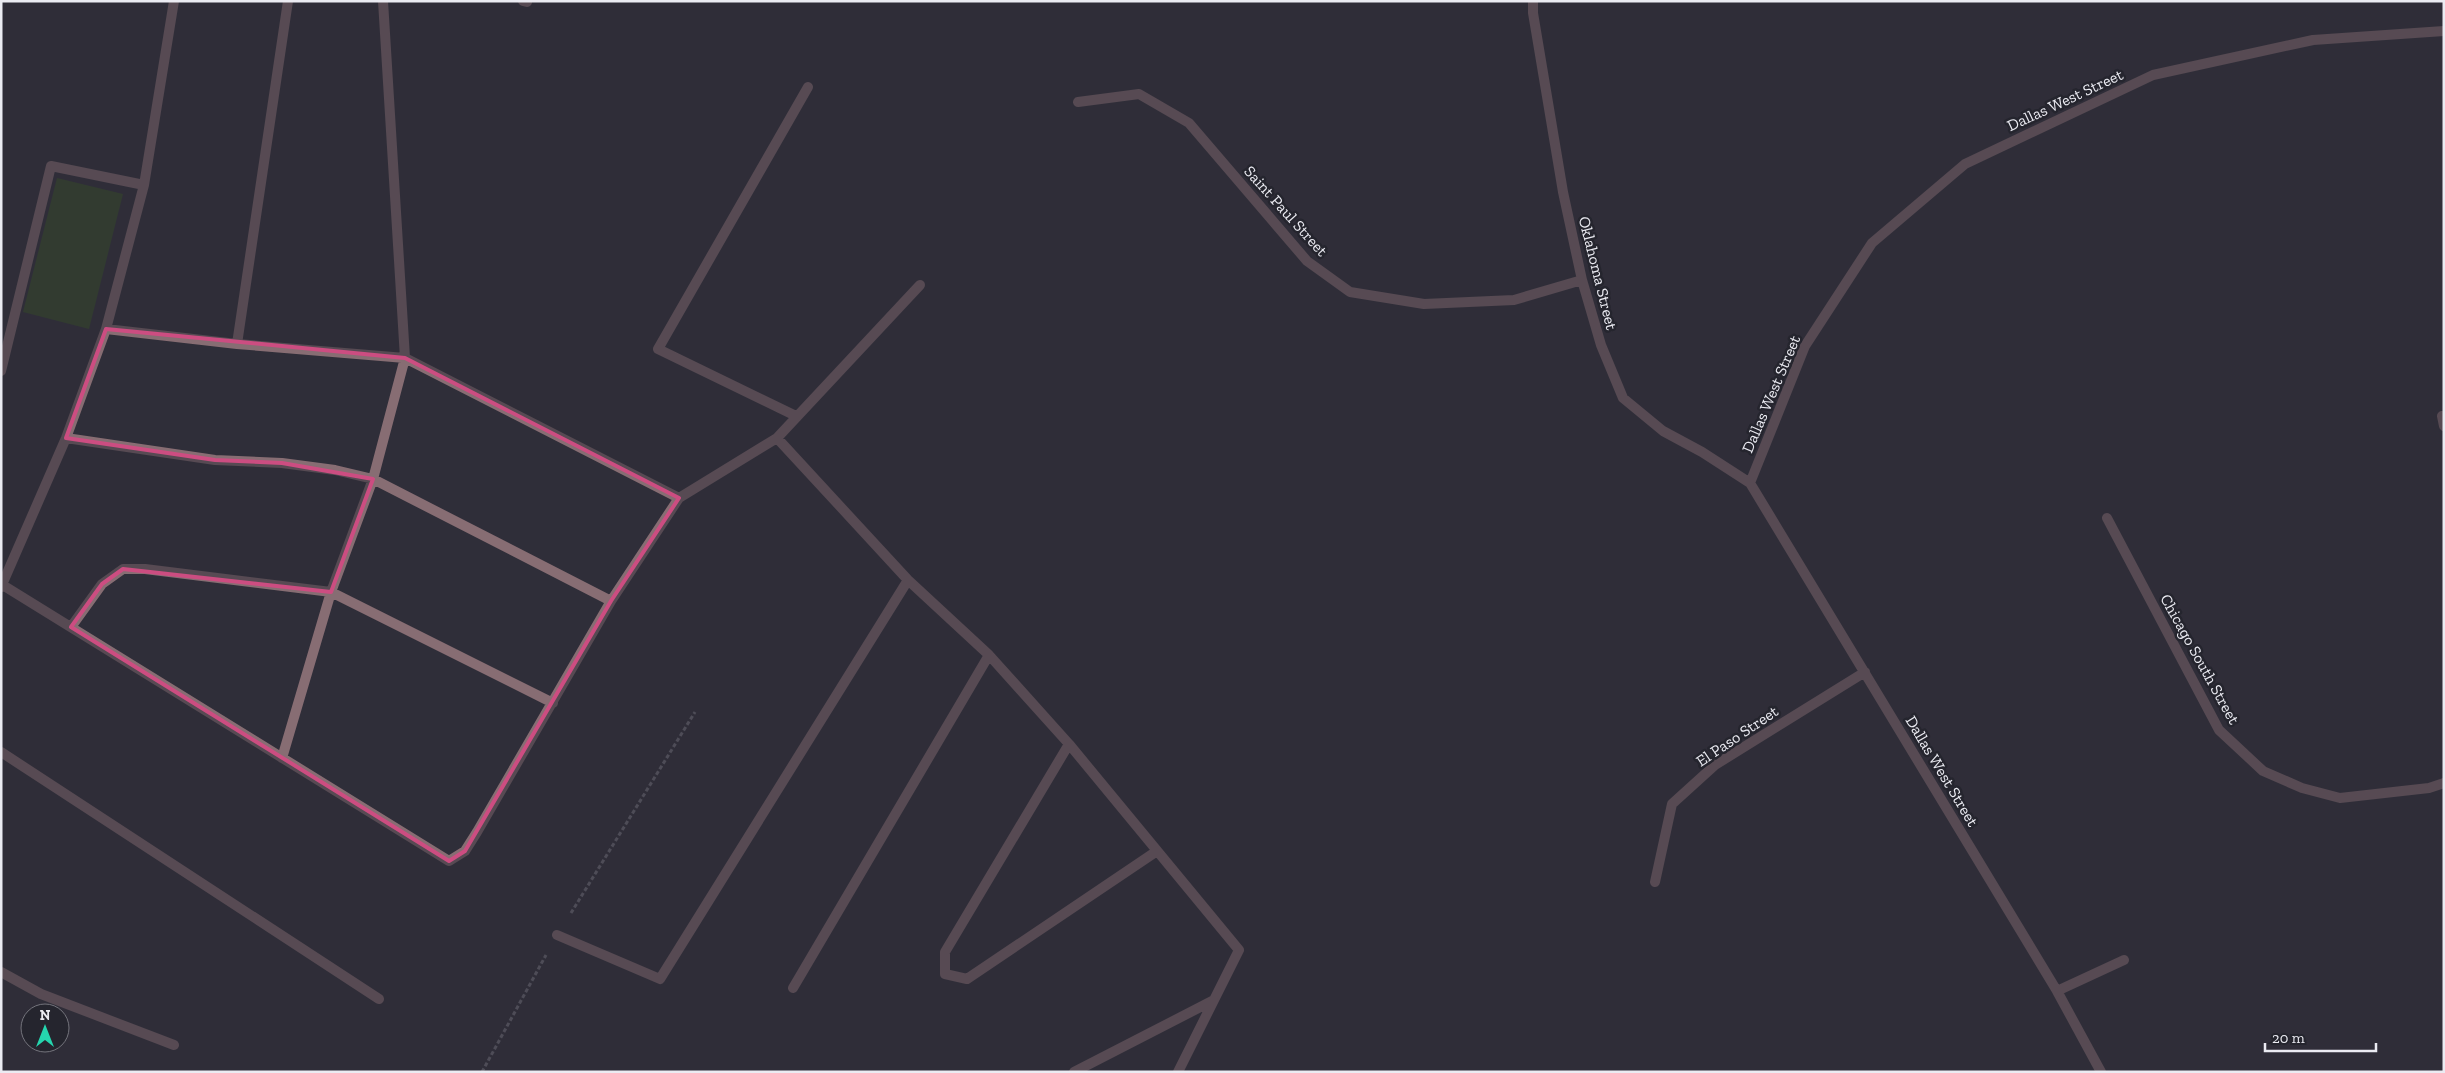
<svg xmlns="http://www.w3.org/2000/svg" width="2445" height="1073" viewBox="0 0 2445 1073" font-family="'Zilla Slab',serif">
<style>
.green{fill:#354d26}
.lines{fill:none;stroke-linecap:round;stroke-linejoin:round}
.path{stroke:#73727c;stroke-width:3;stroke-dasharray:4 2.5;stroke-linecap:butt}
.minor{stroke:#876d73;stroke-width:10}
.marked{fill:none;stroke:#cc4d81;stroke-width:4;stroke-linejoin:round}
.labels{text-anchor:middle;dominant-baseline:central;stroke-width:5;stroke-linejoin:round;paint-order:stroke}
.street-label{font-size:16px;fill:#ebebf2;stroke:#25252e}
</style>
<rect width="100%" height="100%" fill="#2f2e39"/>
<path class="green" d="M57 178 123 194 89 329 23 312Z"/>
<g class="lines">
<path class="path" d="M571 913 695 712
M482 1072 546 955"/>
<path class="minor" d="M523 1 527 2
M1533 1V13L1563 192 1582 280 1601 345 1623 398 1663 431 1702 452 1750 483
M1078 102 1139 94 1189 123 1307 261 1350 292 1424 304 1514 300 1582 280
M106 329 237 344 405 358 679 498
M237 344 288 1
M1 371 51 166 144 185
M796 416 658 349 808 87
M2442 416 2444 426
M66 438 215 460 282 463 335 470 373 479 611 601
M777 438 908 580 989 655 1069 744 1239 950 1178 1072
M2107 518 2219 730 2263 771 2302 788 2340 798 2429 788 2444 783
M1 584 449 861 465 851 477 832 611 601 679 498 777 438 920 285
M1 587 66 438 106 329 144 185 174 1
M71 627 102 584 123 569H145L331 592 553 703
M1069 744 945 952V974L967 979 1157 851
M1 752 379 999
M282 758 331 592 373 479 405 358 383 1
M1655 882 1672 804 1715 765 1865 672
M557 935 660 979 908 580
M1 972 41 994 174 1045
M793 988 989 655
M2057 991 2124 960
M1074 1072 1214 1000
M2101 1072 2057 991 1750 483 1805 346 1872 243 1965 164 2153 75 2313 40 2444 31"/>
</g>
<path d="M0 0H2445V1073H0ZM106 329 405 358 679 498 611 601 465 851 449 861 71 627 102 584 123 569 331 592 373 479 282 463 215 460 66 438Z" fill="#2f2e39" fill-opacity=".55" fill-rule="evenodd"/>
<path class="marked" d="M106 329 405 358 679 498 611 601 465 851 449 861 71 627 102 584 123 569 331 592 373 479 282 463 215 460 66 438Z"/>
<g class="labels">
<g class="street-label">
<text transform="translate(2065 100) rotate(-25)">Dallas West Street</text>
<text transform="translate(1286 211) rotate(48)">Saint Paul Street</text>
<text transform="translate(1598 273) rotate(76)">Oklahoma Street</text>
<text transform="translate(1771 394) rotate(-67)">Dallas West Street</text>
<text transform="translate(2200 659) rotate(61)">Chicago South Street</text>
<text transform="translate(1737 736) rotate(-34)">El Paso Street</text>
<text transform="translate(1942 771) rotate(59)">Dallas West Street</text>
</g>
</g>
<rect width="2445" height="1073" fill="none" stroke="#ebebf2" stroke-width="5"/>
<g transform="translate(45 1028)"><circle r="24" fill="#25252e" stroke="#74747c"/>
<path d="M0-4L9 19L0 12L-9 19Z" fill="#25d5ae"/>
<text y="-8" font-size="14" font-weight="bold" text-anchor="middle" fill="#ebebf2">N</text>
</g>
<path d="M2265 1043v8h111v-8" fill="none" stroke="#ebebf2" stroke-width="2.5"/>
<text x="2272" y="1043" font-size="15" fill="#ebebf2" stroke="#25252e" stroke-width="4" paint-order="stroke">20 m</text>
</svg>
